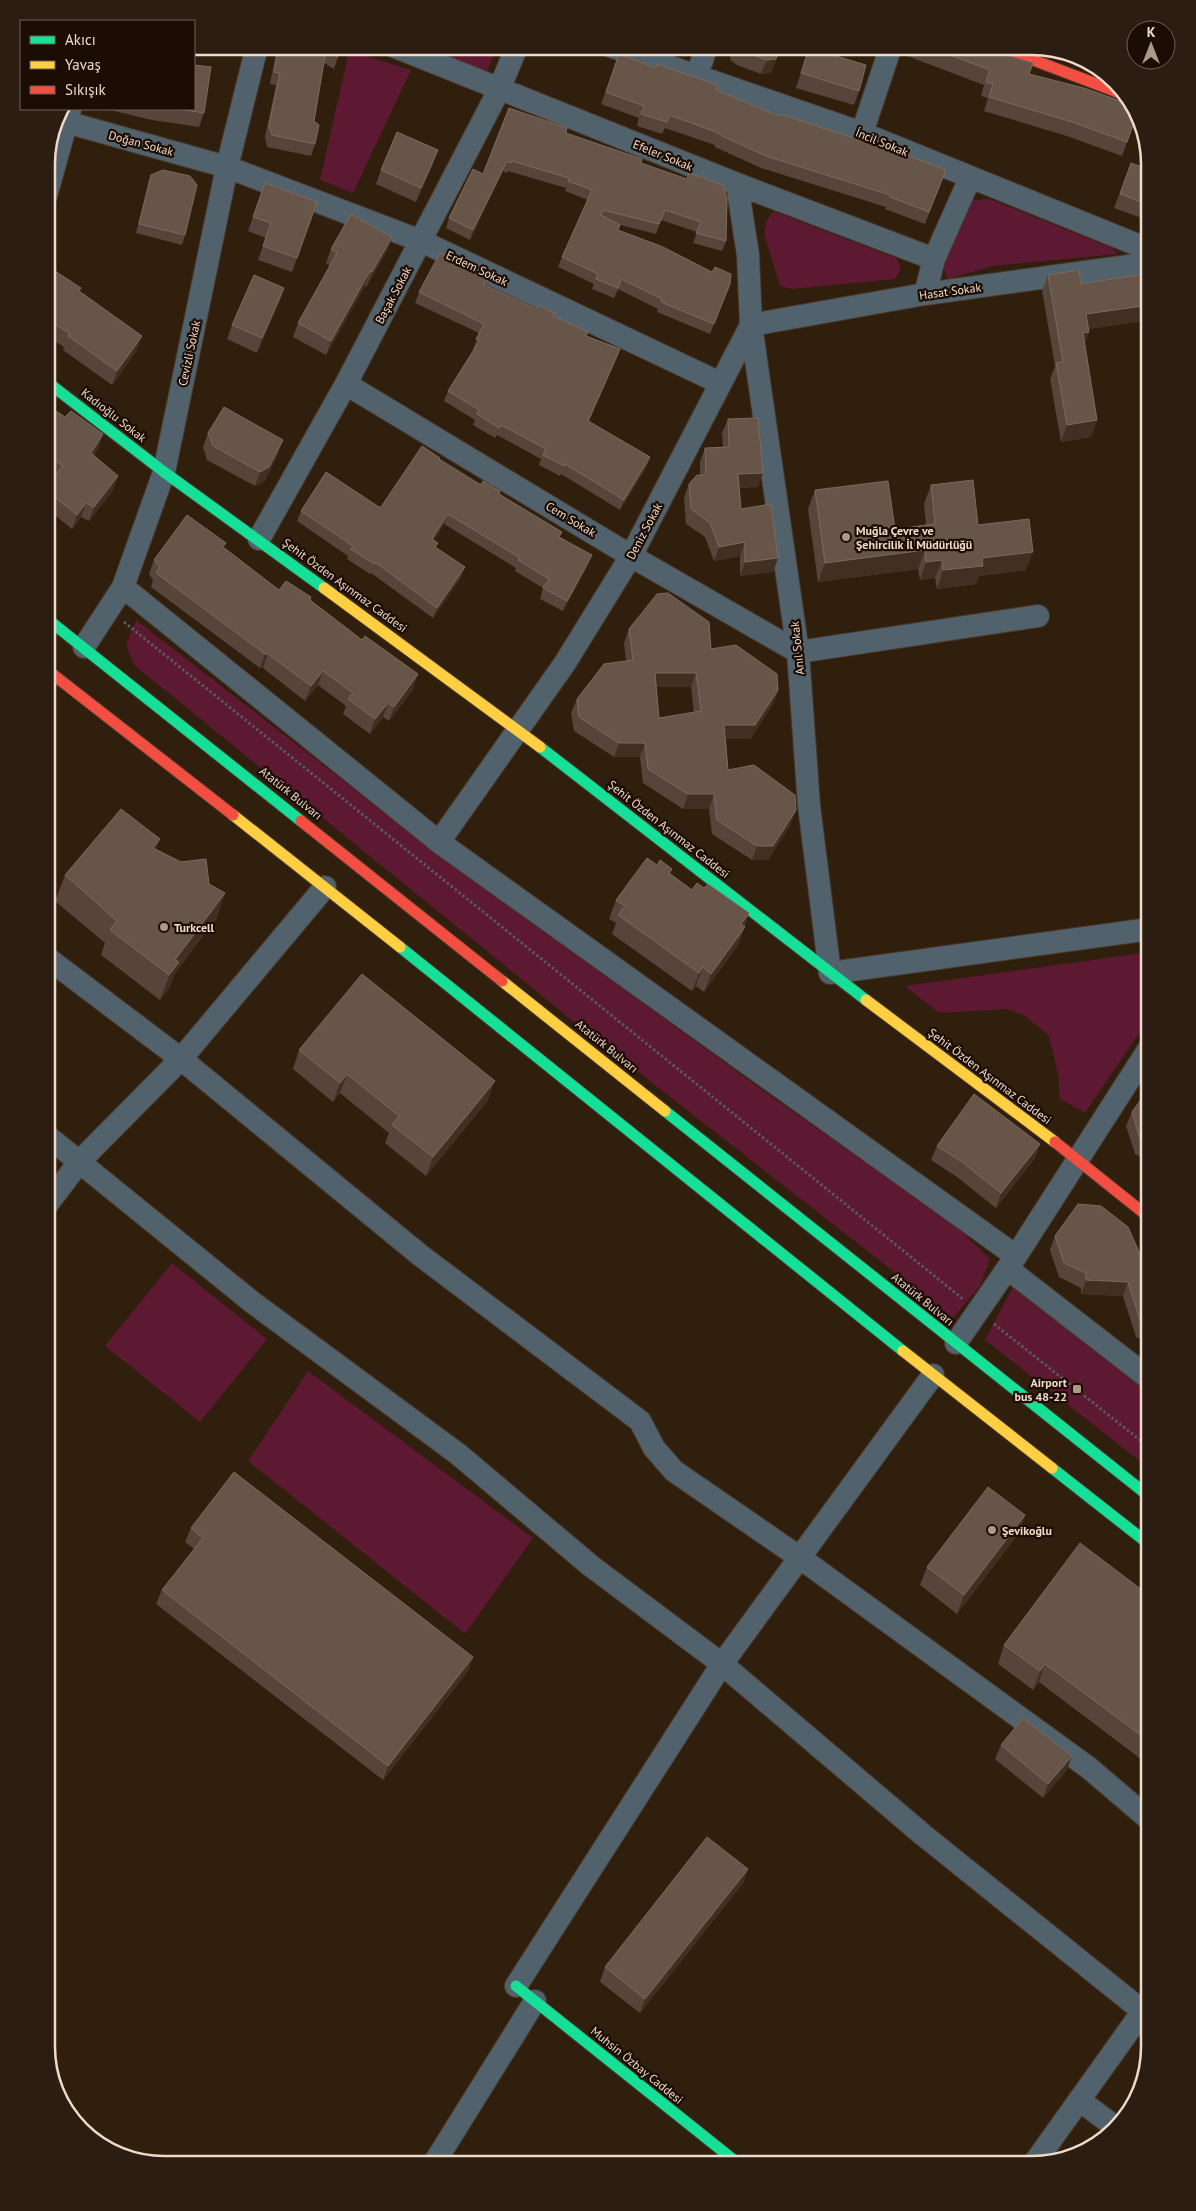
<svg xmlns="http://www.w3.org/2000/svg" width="1196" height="2211" viewBox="0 0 1196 2211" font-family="'PT Sans',sans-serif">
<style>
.green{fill:#5d1832}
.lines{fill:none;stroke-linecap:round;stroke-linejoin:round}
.street-casing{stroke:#49392b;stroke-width:24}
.fast-casing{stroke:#49392b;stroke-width:13}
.slow-casing{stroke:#49392b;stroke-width:13}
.jam-casing{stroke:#49392b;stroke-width:13}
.path{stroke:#585a5a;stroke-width:3;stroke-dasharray:2.5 2.5;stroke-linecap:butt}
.street{stroke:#51626c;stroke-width:22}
.fast{stroke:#16e098;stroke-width:11}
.slow{stroke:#ffcf43;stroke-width:11}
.jam{stroke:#f24e42;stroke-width:11}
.wall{fill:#57453b;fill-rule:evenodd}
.shaded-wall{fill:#412f22}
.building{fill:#67554a;stroke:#7c6a5e;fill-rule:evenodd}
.poi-dot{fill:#ad9988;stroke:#1b0d03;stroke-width:2}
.labels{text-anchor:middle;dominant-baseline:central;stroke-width:4.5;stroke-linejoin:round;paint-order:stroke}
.street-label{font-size:12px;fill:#f0dac9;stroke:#1b0d03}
.poi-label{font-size:12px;font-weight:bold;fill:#f0dac9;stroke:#1b0d03;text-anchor:start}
.rim{fill:none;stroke:#f0dac9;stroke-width:2.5}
</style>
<rect width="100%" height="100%" fill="#311f0e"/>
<path class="green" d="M415 46H498L485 76Z
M349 51 411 70 353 193 320 180Z
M990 199 1112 248 1118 254 993 266 948 279 943 267 973 200Z
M773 211 896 258 901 269 895 279 792 289 780 286 764 234 766 222Z
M136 620 443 858 761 1089 956 1226 990 1259 980 1286 953 1318 578 1025 134 665 126 645Z
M1150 952V1017L1085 1113 1060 1099 1058 1074 1049 1036 1025 1016 1007 1009 939 1013 905 986Z
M46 1153 57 1161 46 1176Z
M172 1263 267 1339 200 1422 105 1346Z
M1016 1281 1150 1391V1469L985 1340Z
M308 1371 533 1538 465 1634 248 1461Z"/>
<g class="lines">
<g class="street-casing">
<path id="street" d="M393 46 737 184 934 259
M610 46 862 133 1150 250
M697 75 707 46
M55 119 227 167 421 241 720 383
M862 133 891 46
M46 196 70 110
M925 294 934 259 970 178
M346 384 631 556 798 652 1038 616
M259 539 346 384 499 90 517 46
M123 587 439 842 1016 1256
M84 647 123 587 164 472 227 167 257 46
M439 842 565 663 631 556 751 325 748 255 737 184
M1150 929 830 973 809 806 798 652 751 325 925 294 1150 263
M46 957 181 1059 420 1255 640 1421 654 1448 674 1471 799 1557 1089 1768 1150 1820
M46 1135 252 1302 458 1454 591 1566 722 1664 922 1834 1150 2017
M46 1206 80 1161 181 1059 325 887
M1008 1269 1150 1379
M956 1343 1016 1256 1150 1047
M516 1986 722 1664 933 1375
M1079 2100 1114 2126
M433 2165 535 2001
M1033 2165 1150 2001"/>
</g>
<g class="fast-casing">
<path id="fast" d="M46 381 164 472 324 588
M46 618 301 821
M540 747 866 1000
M400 947 903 1351
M665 1111 1150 1497
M1052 1468 1150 1545
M516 1986 740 2165"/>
</g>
<g class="slow-casing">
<path id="slow" d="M324 588 540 747
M233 815 400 947
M502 981 665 1111
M866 1000 1055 1142
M903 1351 1052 1468"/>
</g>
<g class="jam-casing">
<path id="jam" d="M999 47 1120 93
M46 669 233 815
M301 821 502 981
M1055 1142 1150 1218"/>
</g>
<path class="path" d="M124 622 963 1299
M994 1324 1150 1448"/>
<use href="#street" class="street"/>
<use href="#fast" class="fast"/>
<use href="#slow" class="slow"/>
<use href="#jam" class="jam"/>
</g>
<path class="wall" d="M194 46H221L219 52 194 47Z
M278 46H335L334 49 338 57 334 69 324 63 314 121 315 144 311 156 267 147 265 137 276 85 270 84 276 53Z
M668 46H693L690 55Z
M733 46H781L771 73 761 74 737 65 730 60 731 52Z
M845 46H871L868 55Z
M904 46H977L1029 74 1137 114 1122 156 1067 136 984 111 988 98 981 96 984 85 902 54Z
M809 48 859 91 854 105 796 88Z
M619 54 716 90 779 116 946 170 925 224 885 209 886 207 761 168 715 147V145L665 128 662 134 637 126 639 118 601 104Z
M509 108 566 133 641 163 726 241 722 251 693 243 697 232 661 220 656 234 620 225 618 230 730 284 710 334 657 312 658 309 618 289 614 298 592 289 594 284 558 267 562 257 588 200 565 191 566 188 508 171 507 173 503 171 470 240 446 228 449 218 483 174Z
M106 109H194L204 113 199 127 152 120Z
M1131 163 1150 170V221L1114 208Z
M433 164 416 202 376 184 381 170Z
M151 175 185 235 182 245 136 233 148 184Z
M265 183 317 202 292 272 258 260 266 238 248 231Z
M392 237 387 251 366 287 365 286 326 355 293 337 298 323 330 266 326 263 331 249Z
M46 265 81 288 79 291 137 350 112 385 63 350 64 347 46 336Z
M1150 273V320L1088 329 1089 332 1084 344 1097 420 1091 437 1061 442 1050 379 1055 366 1042 291 1048 275 1081 284Z
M487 276 484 285 554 317 587 336 620 349 616 360 589 421 650 457 646 468 620 510 561 474 560 476 539 465 541 459 497 435 495 438 473 425 475 420 444 401 448 391 474 349H473L479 333 415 303 419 292Z
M284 288 279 303 257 353 227 339 232 325Z
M65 417 103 434 98 448 94 455 113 490 89 521 81 517 72 529 46 508V485L53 477 46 473V419Z
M728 419 758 487 739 488 741 509 778 558 773 572 740 576V556L714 561 705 537 686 524 684 498 689 484 700 475V462L705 448 723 447 722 433Z
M208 433 278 454 264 482 255 486 207 460 203 447Z
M440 460 481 485 500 491 499 494 560 538 588 565 563 611 540 599 543 588 515 571 516 568 444 524 434 540 436 548 461 577 433 618 371 573 370 574 347 559 348 556 297 521 301 511 381 507Z
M931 485 978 525 1026 570 979 576 976 584 937 589 935 578 920 580 918 569 818 582 808 509 815 490 895 529 926 525 924 504Z
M224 548 279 590 310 600 413 689 389 721 383 717 370 734 343 714 346 706 318 685 305 701 263 668H260L151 587 153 580 149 574 154 560Z
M629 629 711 649 778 690 773 704 750 739H726L728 770 791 824 768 860H752L712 834 709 809H683L643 783 640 757H614L574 731 571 713 577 699 626 661 624 643ZM656 687H691L694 713 659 718Z
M156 849 209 884 225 893 216 919 175 973 169 988 160 1000 101 955 105 943 55 901 65 875Z
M657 865 672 869 670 874 692 890 704 888 749 913 738 945 704 992 696 986 692 991 612 934 616 923 609 919 616 900Z
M299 1050 488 1100 426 1176 385 1143 389 1133 340 1093 333 1102 293 1069Z
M1150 1087V1161L1135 1154 1126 1126 1132 1112Z
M1040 1144 1035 1158 996 1208 957 1177 931 1160 937 1146Z
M1055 1236 1144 1263 1150 1264V1344L1136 1337 1123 1296 1081 1294V1288L1059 1277 1050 1250Z
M1025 1515 1018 1534 957 1614 920 1585 927 1567Z
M191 1528 473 1657 468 1671 383 1780 156 1604 162 1590 194 1549 185 1542Z
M1150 1596V1766L1039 1682 1033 1690 998 1664 1004 1645Z
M1001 1745 1067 1770 1043 1798 995 1759Z
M748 1869 743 1883 640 2013 600 1982 605 1967Z"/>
<path class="shaded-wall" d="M776 59 771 73 761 74 767 60Z
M438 150 433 164 416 202 421 188Z
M507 161 503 171 470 240 473 230Z
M392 237 387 251 366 287 372 272Z
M370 271 365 286 326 355 331 341Z
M284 288 279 303 257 353 262 338Z
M1150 305V320L1080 330 1086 314Z
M1089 332 1083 349V333Z
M142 336 137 350 112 385 117 371Z
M620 349 616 360 585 431 588 421Z
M1097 420 1091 437 1061 442 1067 425Z
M103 434 98 448 86 467 91 453Z
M283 440 278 454 264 482 255 486 260 472Z
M650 457 646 468 620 510 624 500Z
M763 473 758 487 733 488 738 474Z
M118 476 113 490 89 521 94 507Z
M86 503 81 517 72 529 77 515Z
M448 514 444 524 428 549 432 539Z
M745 542 740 556 714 561 719 547Z
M925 550 918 569 818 582 825 563Z
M1033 552 1026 570 979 576 976 584 937 589 943 570 982 558Z
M592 555 588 565 563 611 567 601Z
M778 558 773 572 740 576 745 562Z
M942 560 935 578 920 580 926 562Z
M465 567 461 577 433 618 437 608Z
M265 654H268L263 668H260Z
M323 671 318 685 305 701 311 686Z
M655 673H696L691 687H650Z
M418 674 413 689 389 721 394 707Z
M778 690 773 704 750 739H719L724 725Z
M388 703 383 717 370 734 375 719Z
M619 743H645L640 757H614Z
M688 794H714L709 809H683Z
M796 810 791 824 768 860H752L757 846Z
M160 839 151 864 153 848Z
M225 893 216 919 175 973 169 988 160 1000 175 960Z
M749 913 742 931 745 927 738 945 704 992 711 974 741 924Z
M703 967 696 986 692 991 699 973Z
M347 1074 340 1093 333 1102 340 1083Z
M495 1081 488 1100 426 1176 433 1157Z
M1040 1144 1035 1158 996 1208 1001 1193Z
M1086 1280 1128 1282 1123 1296 1081 1294Z
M1025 1515 1018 1534 957 1614 964 1595Z
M473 1657 468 1671 383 1780 388 1766Z
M1045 1664 1039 1682 1033 1690 1040 1671Z
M1072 1756 1067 1770 1043 1798 1048 1784Z
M748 1869 743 1883 640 2013 645 1999Z"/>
<path class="building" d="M279 46H335L334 49 338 57 326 50 314 121 319 125 315 144 272 135 269 125 280 73 274 72Z
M736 46H781L776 59 767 60 742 51Z
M926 46H977L1033 63 1029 74 1084 88 1129 104 1137 114 1127 142 1072 122 989 97 993 84 986 82 990 70Z
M809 48 866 65 859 91 801 73Z
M619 54 656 68 657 64 718 85 716 90 779 116 780 114 906 155 946 170 929 212 890 197V195L766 156 720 135 719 133 669 115 667 122 641 114 644 106 606 92Z
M194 65 211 67 204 113 179 109H194Z
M509 108 567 128 566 133 642 159 641 163 687 179 689 173 723 185 727 199 726 241 696 233 701 222 665 210 659 224 603 210 601 215 620 225 618 230 663 247 712 272 715 267 731 274 730 284 714 324 661 302 662 299 621 279 618 288 596 279 598 274 562 257 592 190 568 181 569 178 512 161 511 163 507 161 473 230 449 218 473 169 483 174Z
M397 132 438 150 421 188 381 170Z
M1131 163 1150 170V205L1120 194Z
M163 170 190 176 197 185 185 235 139 224 151 175Z
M265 183 317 202 297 258 263 246 271 223 253 217Z
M351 214 392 237 372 272 370 271 331 341 298 323 337 253 331 249Z
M440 253 487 276 483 284 536 309 538 305 555 313 553 316 588 332 586 336 620 349 588 421 650 457 624 500 565 464 564 466 543 455 546 449 501 425 499 428 477 414 479 410 448 391 480 340 476 339 484 324 419 292Z
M46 265 81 288 79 291 142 336 117 371 68 336 70 334 46 318Z
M1079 270 1081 284 1150 273V305L1086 314 1089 332 1083 333 1097 420 1067 425 1056 363 1063 362 1048 275Z
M254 275 284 288 262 338 232 325Z
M224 407 283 440 269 467 260 472 213 446 208 433Z
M53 409 65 417 71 411 103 434 91 453 118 476 94 507 86 503 77 515 46 490V485L63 466 46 455V419Z
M758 418 763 473 738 474 741 509 771 504 778 558 745 562V542L719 547 710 523 691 509 689 484 697 475H706L705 448 729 447 728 419Z
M422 446 440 458 439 459 481 485 483 481 500 491 499 494 562 532 559 537 592 555 567 601 543 588 549 579 518 560 520 558 448 514 432 539 438 543 435 547 465 567 437 608 375 562 374 564 351 549 353 546 301 511 326 472 379 507H381Z
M973 480 978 525 1029 519 1033 552 982 558 983 566 943 570 942 560 926 562 925 550 825 563 815 490 888 481 895 529 935 524 931 485Z
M187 515 226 543 223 547 279 590 286 581 311 597 310 600 362 640 365 636 418 674 394 707 388 703 375 719 348 699 353 693 323 671 311 686 268 654H265L156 573 160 567 154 560Z
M668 593 709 622 711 649 736 645 777 674 778 690 755 725H724L728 770 754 765 795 795 796 810 773 846H757L717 820 714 794H688L648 769 645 743H619L579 717 577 699 604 664 633 660 629 629 657 594ZM655 673H696L701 711 659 718Z
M121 809 160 839 153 848 181 862 206 859 209 884 225 893 175 960 179 962 169 975 110 930 117 921 65 875Z
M647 858 657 865 660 860 672 869 669 873 692 890 697 883 704 888 708 884 749 913 741 924 745 927 711 974 703 967 699 973 618 915 625 906 616 900Z
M362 974 495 1081 433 1157 392 1125 399 1116 347 1074 340 1083 299 1050Z
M1150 1087V1144L1140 1139 1132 1112Z
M974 1094 1040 1144 1001 1193 962 1162 937 1146Z
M1078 1204 1101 1206 1128 1227 1144 1263 1150 1264V1327L1141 1323 1128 1282 1086 1280V1273L1064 1263 1055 1236Z
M234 1472 473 1657 388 1766 162 1590 203 1538 191 1528Z
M988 1487 1025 1515 964 1595 927 1567Z
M1080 1543 1150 1596V1742L1045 1664 1040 1671 1004 1645Z
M1023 1718 1072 1756 1048 1784 1001 1745Z
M707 1837 748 1869 645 1999 605 1967Z"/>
<g class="poi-dot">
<circle cx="846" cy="537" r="5"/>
<circle cx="164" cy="927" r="5"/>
<rect x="1072" y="1384" width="10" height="10" rx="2.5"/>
<circle cx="992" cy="1530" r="5"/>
</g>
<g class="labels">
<g class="street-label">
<text transform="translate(882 142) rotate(22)">İncil Sokak</text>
<text transform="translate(141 143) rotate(15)">Doğan Sokak</text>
<text transform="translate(663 155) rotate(22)">Efeler Sokak</text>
<text transform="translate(477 268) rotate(25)">Erdem Sokak</text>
<text transform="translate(950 291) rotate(-8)">Hasat Sokak</text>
<text transform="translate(393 295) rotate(-62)">Başak Sokak</text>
<text transform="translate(189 353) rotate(-78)">Cevizli Sokak</text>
<text transform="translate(114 415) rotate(38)">Kadıoğlu Sokak</text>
<text transform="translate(571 519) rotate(31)">Cem Sokak</text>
<text transform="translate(644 531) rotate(-62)">Deniz Sokak</text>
<text transform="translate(345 585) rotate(36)">Şehit Özden Aşınmaz Caddesi</text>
<text transform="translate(797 648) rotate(-96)">Anıl Sokak</text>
<text transform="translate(291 793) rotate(39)">Atatürk Bulvarı</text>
<text transform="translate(669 829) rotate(38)">Şehit Özden Aşınmaz Caddesi</text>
<text transform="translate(607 1046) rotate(39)">Atatürk Bulvarı</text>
<text transform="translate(990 1076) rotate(37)">Şehit Özden Aşınmaz Caddesi</text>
<text transform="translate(923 1299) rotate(39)">Atatürk Bulvarı</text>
<text transform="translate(637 2065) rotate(39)">Muhsin Özbay Caddesi</text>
</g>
<g class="poi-label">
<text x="856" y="530">Muğla Çevre ve<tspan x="856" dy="14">Şehircilik İl Müdürlüğü</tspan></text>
<text x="174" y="927">Turkcell</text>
<text x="1067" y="1382" text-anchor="end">Airport<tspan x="1067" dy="14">bus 48-22</tspan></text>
<text x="1002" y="1530">Şevikoğlu</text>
</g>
</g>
<path d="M0 0H1196V2211H0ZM164 55H1032A109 109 0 0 1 1141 164V2047A109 109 0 0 1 1032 2156H164A109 109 0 0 1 55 2047V164A109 109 0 0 1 164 55Z" fill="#2c1d13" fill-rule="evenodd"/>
<path class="rim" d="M164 55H1032A109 109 0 0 1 1141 164V2047A109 109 0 0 1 1032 2156H164A109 109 0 0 1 55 2047V164A109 109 0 0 1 164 55Z"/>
<rect x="20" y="20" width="175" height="90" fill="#1b0d03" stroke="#705f52"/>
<rect x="30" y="36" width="25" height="8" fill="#16e098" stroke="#705f52"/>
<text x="65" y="45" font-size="15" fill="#f0dac9">Akıcı</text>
<rect x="30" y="61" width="25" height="8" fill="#ffcf43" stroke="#705f52"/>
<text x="65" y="70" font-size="15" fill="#f0dac9">Yavaş</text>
<rect x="30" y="86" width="25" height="8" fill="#f24e42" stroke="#705f52"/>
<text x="65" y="95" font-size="15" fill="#f0dac9">Sıkışık</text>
<g transform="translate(1151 45)"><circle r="24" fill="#1b0d03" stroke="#705f52"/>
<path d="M0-4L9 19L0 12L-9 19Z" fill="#ad9988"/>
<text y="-8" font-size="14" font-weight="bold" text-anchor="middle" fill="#f0dac9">K</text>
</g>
</svg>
